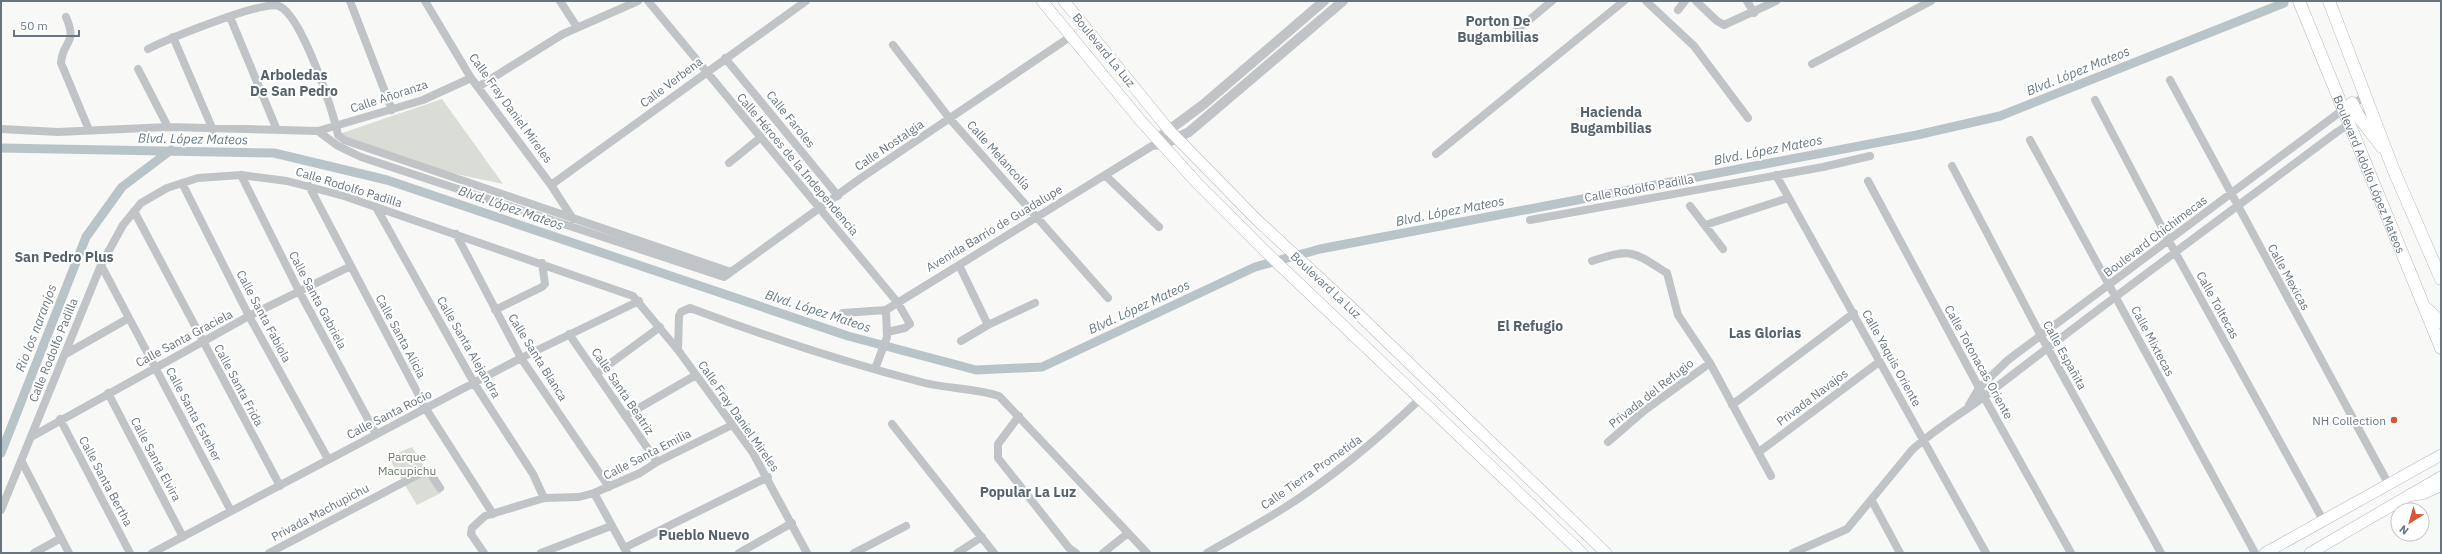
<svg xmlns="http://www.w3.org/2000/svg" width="2442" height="554" viewBox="0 0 2442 554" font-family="'IBM Plex Sans',sans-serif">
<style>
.green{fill:#d9ddd6}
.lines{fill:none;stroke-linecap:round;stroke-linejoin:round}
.canal{stroke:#b9c4c8;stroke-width:9}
.secondary-casing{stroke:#b2b8bc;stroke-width:12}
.primary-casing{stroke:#b4b8bc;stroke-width:13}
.minor{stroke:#c0c4c7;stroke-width:8}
.tertiary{stroke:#c0c4c7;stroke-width:10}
.secondary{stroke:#fff;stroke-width:11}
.primary{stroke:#fff;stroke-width:12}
.poi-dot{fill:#d85637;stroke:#fff;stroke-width:1.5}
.labels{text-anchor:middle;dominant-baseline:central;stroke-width:4;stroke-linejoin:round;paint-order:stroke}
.street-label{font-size:12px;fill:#66757f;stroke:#fff}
.poi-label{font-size:12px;fill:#66757f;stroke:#fff;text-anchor:end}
.park-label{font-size:12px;fill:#687864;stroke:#fff}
.water-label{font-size:13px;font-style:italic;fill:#667a80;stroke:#fff}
.quarter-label{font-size:14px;font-weight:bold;fill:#57636b;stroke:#fff}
</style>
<rect width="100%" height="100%" fill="#f8f8f6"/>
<path class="green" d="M442 99 503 184 424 167 339 134Z
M412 447 441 493 417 505 388 457Z"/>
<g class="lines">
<path class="canal" d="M1 148 274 153 387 180 848 336 976 370 1042 367 1255 267 1320 249 1917 135 2000 116 2284 3
M1 453 86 237 122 187 171 150"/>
<g class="secondary-casing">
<path id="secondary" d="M1042 1 1140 120 1198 184 1267 253 1582 553
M1064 1 1169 130 1257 220 1351 307 1606 553
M2265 553 2441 455
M2310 553 2441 477"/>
</g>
<g class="primary-casing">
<g id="primary">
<path id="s1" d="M2299 1 2441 348"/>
<path d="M2329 1 2394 171 2441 279"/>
<path d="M2352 103 2359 117 2382 147"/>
<path d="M2427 309 2441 322"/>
<path d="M2410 495 2423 493 2441 485"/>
</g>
</g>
<path class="minor" d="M350 1 392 110
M425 1 471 78 551 185 573 219
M560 1 577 27
M648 1 898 303 910 324 905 328 887 332
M1646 1 1694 46 1748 118
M1696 1 1717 21 1724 25 1776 1
M1747 1 1754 13
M1678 10 1685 1
M66 17C78 45 63 39 61 63L89 130
M230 17 277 130
M1510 36 1552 1
M173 37 213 130
M893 45 950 119 1108 298
M148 49C168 39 263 0 279 6 302 16 333 110 338 135L344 140 731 272
M725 58 838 196
M1812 64 1931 1
M138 69 168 127
M2170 80 2389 485
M478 87 563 34 638 1
M2095 100 2169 241 2323 520
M1 129 58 132 168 127 318 131 423 100 471 78
M318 131 338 146 361 157 724 277 861 178 1070 37
M2030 140 2255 553
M1436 154 1624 1
M729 163 761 137
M1952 166 2041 336 2161 553
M241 175 299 291 376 434
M1776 175 1986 553
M1106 176 1159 227
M1868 181 1984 397 2071 553
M182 183 249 316 328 459
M551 185 806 1
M309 186 426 409 493 514
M1690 206 1723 249
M376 207 474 383 533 474 544 498
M134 211 280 486
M1530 220 1823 167 1870 156
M1705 225 1788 198
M456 234 521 358 609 487
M1592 261C1632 248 1632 251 1667 273L1678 315 1710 363 1771 476
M101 265 231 511
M959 265 988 325
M495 310 542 287 545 284 542 263
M843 313 886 310 1152 146 1162 145
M569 334 657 462
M961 341 988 325 1035 303
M678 350 679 316 681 312 690 308C765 336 843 362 921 382 947 389 974 388 999 396L1147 553
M64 355 129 318
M875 369 887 337 886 310
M596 374 660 327
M108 393 183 537
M1732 405 1854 313
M1969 405 1979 388 2008 360 2344 109 2366 96
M625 416 696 375
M1019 416 998 444V458L1069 548 1076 553
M60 419 130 553
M892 424 994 553
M31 437 249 316 351 266
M1608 442 1645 410 1710 363
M1759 452 1879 362
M22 462 69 553
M594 493 627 553
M1872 501 1900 553
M1 510 101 265 123 225 141 203 167 188 198 178 241 175 287 181 344 196 633 296 678 350 753 453 807 553
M624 548 768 477
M34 553 61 538
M152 553 521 358 639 301
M269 553 425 471 430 473 440 488
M484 553 471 534 472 528 485 516 544 498 579 497 594 493 640 473 657 462 732 425
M541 553 611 526
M739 553 792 523
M854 553 906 526
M957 553 982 537
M1103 553 1128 533
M1207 553C1233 538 1259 524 1284 508 1333 477 1378 439 1420 399
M1793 553 1847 529 1912 450C1935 429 1961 414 1985 396 2101 306 2219 220 2337 132L2371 110"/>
<path class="tertiary" d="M1157 139 1204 104 1324 1
M1162 145 1189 132 1343 1"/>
<use href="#secondary" class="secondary"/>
<use href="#primary" class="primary"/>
</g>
<circle class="poi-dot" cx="2394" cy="420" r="4"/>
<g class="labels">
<g class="street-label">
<text transform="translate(1104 50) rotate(51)">Boulevard La Luz</text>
<text transform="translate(671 82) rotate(-37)">Calle Verbena</text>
<text transform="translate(389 96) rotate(-18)">Calle Añoranza</text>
<text transform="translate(511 108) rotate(54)">Calle Fray Daniel Mireles</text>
<text transform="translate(791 119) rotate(51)">Calle Faroles</text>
<text transform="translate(889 145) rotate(-34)">Calle Nostalgia</text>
<text transform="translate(999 155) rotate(48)">Calle Melancolía</text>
<text transform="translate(798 164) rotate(50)">Calle Héroes de la Independencia</text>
<text stroke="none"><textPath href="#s1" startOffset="187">Boulevard Adolfo López Mateos</textPath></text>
<text transform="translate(349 187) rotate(17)">Calle Rodolfo Padilla</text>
<text transform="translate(1639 188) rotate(-10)">Calle Rodolfo Padilla</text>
<text transform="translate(994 228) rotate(-31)">Avenida Barrio de Guadalupe</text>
<text transform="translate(2155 236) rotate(-37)">Boulevard Chichimecas</text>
<text transform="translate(2289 277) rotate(61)">Calle Mexicas</text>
<text transform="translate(1326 285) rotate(43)">Boulevard La Luz</text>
<text transform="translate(318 300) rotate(62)">Calle Santa Gabriela</text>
<text transform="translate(2218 305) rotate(61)">Calle Toltecas</text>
<text transform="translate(264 316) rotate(62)">Calle Santa Fabiola</text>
<text transform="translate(401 336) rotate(62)">Calle Santa Alicia</text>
<text transform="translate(184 338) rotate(-28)">Calle Santa Graciela</text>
<text transform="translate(2153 341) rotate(62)">Calle Mixtecas</text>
<text transform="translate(469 347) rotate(60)">Calle Santa Alejandra</text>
<text transform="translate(53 350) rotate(-68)">Calle Rodolfo Padilla</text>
<text transform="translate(2065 355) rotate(61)">Calle Españita</text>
<text transform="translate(538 357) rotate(58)">Calle Santa Blanca</text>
<text transform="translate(1892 358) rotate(61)">Calle Yaquis Oriente</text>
<text transform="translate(1979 362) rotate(61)">Calle Totonacas Oriente</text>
<text transform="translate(239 385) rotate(62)">Calle Santa Frida</text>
<text transform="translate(623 391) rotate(56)">Calle Santa Beatriz</text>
<text transform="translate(1651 393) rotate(-38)">Privada del Refugio</text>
<text transform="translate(1812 397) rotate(-37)">Privada Navajos</text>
<text transform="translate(194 414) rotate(62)">Calle Santa Esteher</text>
<text transform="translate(389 414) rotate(-27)">Calle Santa Rocío</text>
<text transform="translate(739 416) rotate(55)">Calle Fray Daniel Mireles</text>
<text transform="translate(647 454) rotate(-27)">Calle Santa Emilia</text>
<text transform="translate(156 459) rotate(62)">Calle Santa Elvira</text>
<text transform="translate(1311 472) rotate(-35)">Calle Tierra Prometida</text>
<text transform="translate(106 481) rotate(62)">Calle Santa Bertha</text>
<text transform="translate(320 512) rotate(-28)">Privada Machupichu</text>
</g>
<g class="poi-label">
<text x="2386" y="420">NH Collection</text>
</g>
<g class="park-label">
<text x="407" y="456">Parque<tspan x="407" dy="14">Macupichu</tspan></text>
</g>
<g class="water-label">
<text transform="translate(2078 71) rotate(-22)">Blvd. López Mateos</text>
<text transform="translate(193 139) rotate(1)">Blvd. López Mateos</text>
<text transform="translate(1768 150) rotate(-11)">Blvd. López Mateos</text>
<text transform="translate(511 208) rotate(19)">Blvd. López Mateos</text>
<text transform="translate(1450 211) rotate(-11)">Blvd. López Mateos</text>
<text transform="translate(1139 307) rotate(-25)">Blvd. López Mateos</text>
<text transform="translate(818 311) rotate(18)">Blvd. López Mateos</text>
<text transform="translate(36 328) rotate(-69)">Rio los naranjos</text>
</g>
<g class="quarter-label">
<text x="1498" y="21">Porton De<tspan x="1498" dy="16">Bugambilias</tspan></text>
<text x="294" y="75">Arboledas<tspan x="294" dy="16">De San Pedro</tspan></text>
<text x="1611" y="112">Hacienda<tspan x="1611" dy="16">Bugambilias</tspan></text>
<text x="64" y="257">San Pedro Plus</text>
<text x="1530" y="326">El Refugio</text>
<text x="1765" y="333">Las Glorias</text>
<text x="1028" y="492">Popular La Luz</text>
<text x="704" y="535">Pueblo Nuevo</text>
</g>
</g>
<rect width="2442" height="554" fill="none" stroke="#66757f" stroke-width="4"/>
<g transform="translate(2410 522) rotate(217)"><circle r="19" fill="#ffffff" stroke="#c2c8cc"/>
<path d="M0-3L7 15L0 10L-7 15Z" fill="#d85637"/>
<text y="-6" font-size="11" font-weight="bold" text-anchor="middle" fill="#66757f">N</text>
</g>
<path d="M14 30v6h65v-6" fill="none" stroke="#66757f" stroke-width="2"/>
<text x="20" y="30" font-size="12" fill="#66757f" stroke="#ffffff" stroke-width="3" paint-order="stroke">50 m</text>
</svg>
